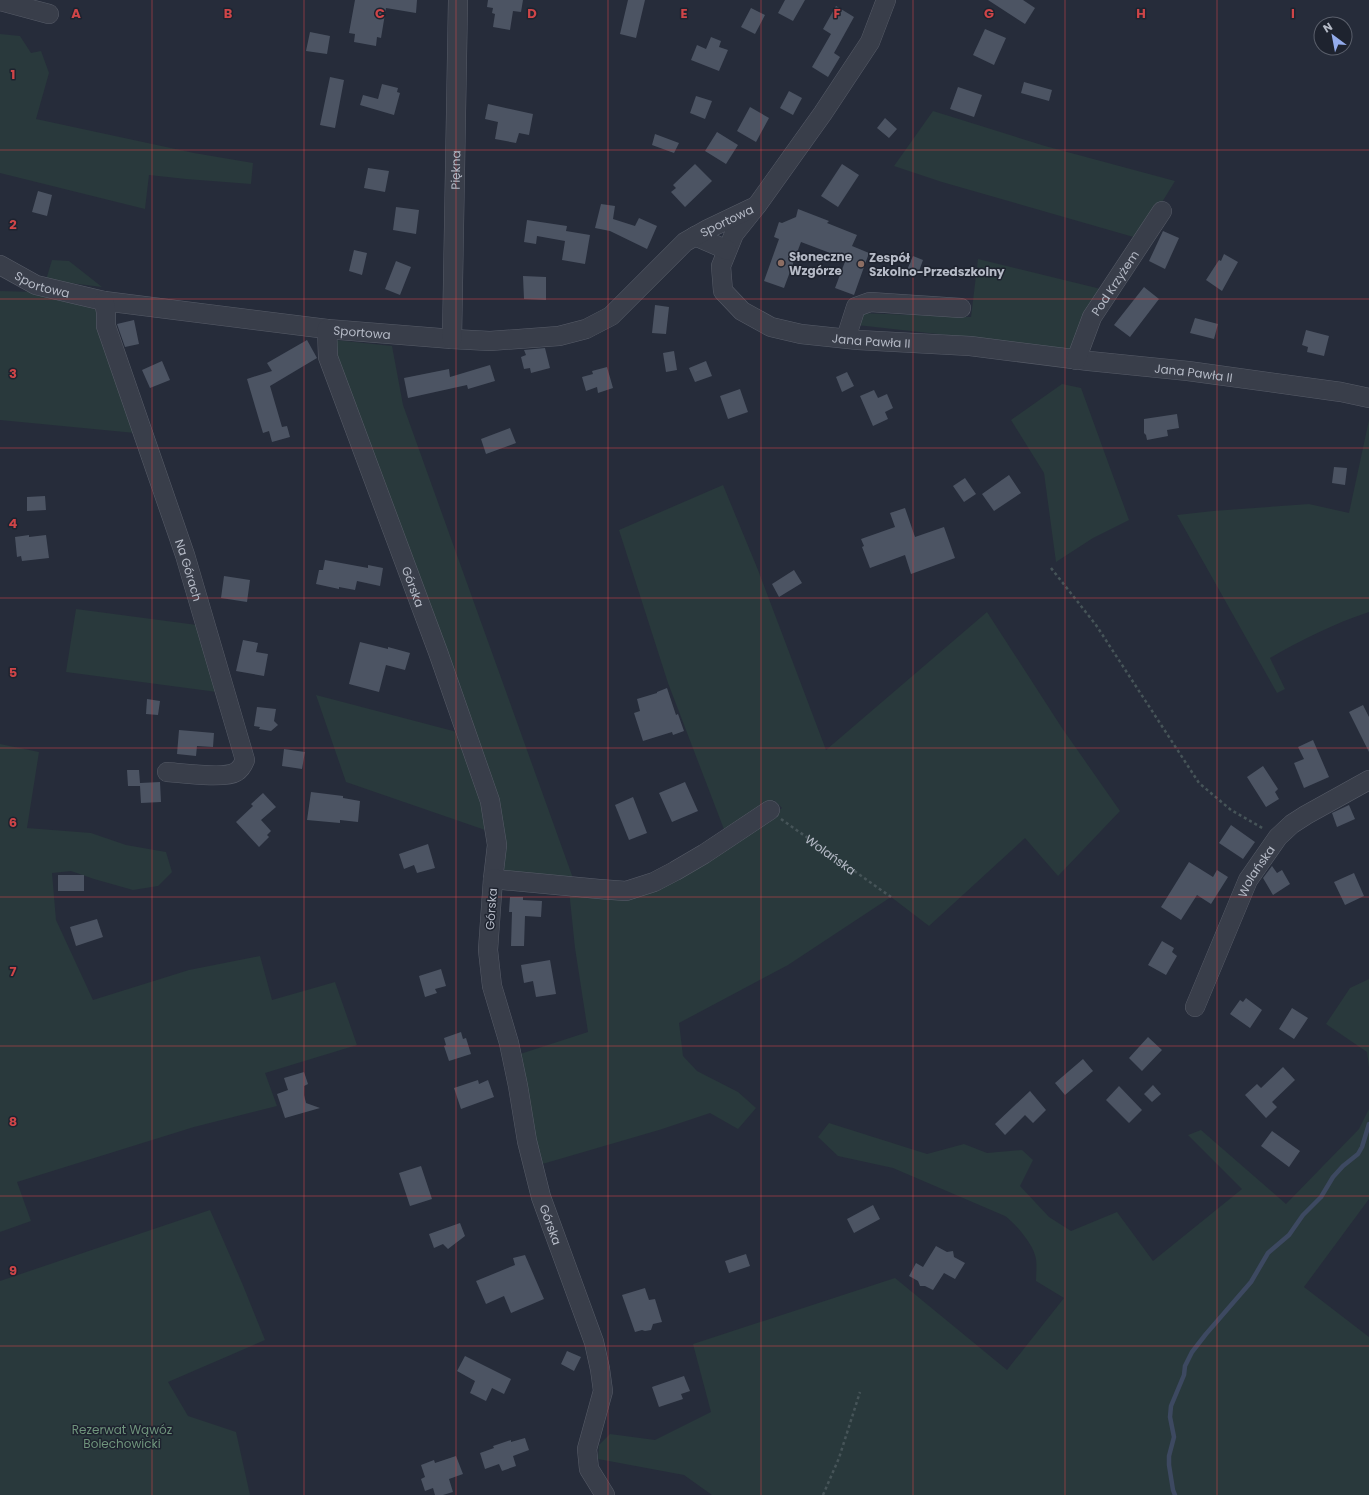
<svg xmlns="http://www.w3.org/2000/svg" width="1369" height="1495" viewBox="0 0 1369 1495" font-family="Poppins,sans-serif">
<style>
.green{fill:#29393c}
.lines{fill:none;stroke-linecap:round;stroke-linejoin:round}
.stream{stroke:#3d4961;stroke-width:4.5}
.building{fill:#4c5463}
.minor-casing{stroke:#575c68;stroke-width:20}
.path{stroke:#465458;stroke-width:2.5;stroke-dasharray:3 3;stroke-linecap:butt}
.minor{stroke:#393e4a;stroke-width:19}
.grid{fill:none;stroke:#cf4548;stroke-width:1;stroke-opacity:0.55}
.education-dot{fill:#8d6e63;stroke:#1e232f;stroke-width:1.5}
.labels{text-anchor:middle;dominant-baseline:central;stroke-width:3;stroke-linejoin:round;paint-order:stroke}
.street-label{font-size:12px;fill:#b5bac6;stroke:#1e232f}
.poi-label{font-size:12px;font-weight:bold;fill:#b5bac6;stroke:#1e232f;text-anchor:start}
.park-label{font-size:12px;fill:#6f947c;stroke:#1e232f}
.grid-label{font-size:13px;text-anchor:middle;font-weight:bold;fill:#cf4548;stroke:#1e232f;stroke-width:3;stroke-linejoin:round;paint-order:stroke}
</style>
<rect width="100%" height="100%" fill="#262c3a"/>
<path class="green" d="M0 34 20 36 31 53 41 51 49 73 36 119 194 153 253 163 251 184 186 179 149 175 145 209 0 173Z
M933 111 1045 146 1175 181 1156 212 1137 238 942 182 894 166Z
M978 259 1105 290 1071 349 857 325 859 313 971 317Z
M52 260 69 261 102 287 46 280Z
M0 291 36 292 97 310 100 339 135 433 0 420Z
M335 340 392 346 403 405 574 881 510 875 501 867 503 835 341 377Z
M1062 384 1081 388 1129 520 1093 538 1056 562 1044 473 1011 420Z
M1369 420V612C1335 623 1301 640 1270 658L1285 689 1277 693 1177 515 1213 511 1309 504 1349 513Z
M723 485 758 570 826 750 987 612 1062 728 1120 811 1058 876 1025 838 929 926 891 897 788 965 679 1023 683 1056 697 1071 738 1092 756 1108 738 1129 710 1113 659 1130 539 1165 517 1055 588 1032 575 948 569 890 636 894 719 850 782 808 774 800 767 806 725 832 668 683 619 530Z
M76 609 197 625 217 692 66 672Z
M316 695 457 732 480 789 488 831 346 782Z
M0 744 39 752 27 828 91 833 126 845 166 852 172 872 158 886 133 890 94 879 71 871 52 873 56 920 93 1000 189 970 260 956 272 1000 335 982 357 1045 265 1073 277 1106 194 1127 17 1182 31 1221 0 1232Z
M1369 979V1068L1367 1052 1326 1024 1350 988Z
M1369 1109V1199L1304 1287 1369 1337V1495H712L684 1475 598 1459 599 1445 610 1434 655 1440 711 1412 693 1344 895 1278 1007 1370 1064 1298 1036 1281C1036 1274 1037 1266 1036 1259 1034 1245 1016 1224 1005 1216L893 1168 838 1156 818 1137 829 1123 927 1154 964 1144 987 1153 1022 1150 1033 1160 1020 1186 1049 1217 1071 1231 1117 1212 1153 1261 1242 1189 1188 1135 1201 1130 1286 1204 1359 1129Z
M210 1210 242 1283 265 1340 168 1382 188 1416 236 1432 250 1495H0V1281Z"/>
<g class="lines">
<path class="stream" d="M1175 1495 1173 1490 1169 1465V1456L1174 1437 1170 1417 1171 1406 1184 1375 1185 1366 1192 1352 1206 1334 1251 1282 1268 1253 1289 1235 1303 1215 1321 1197 1333 1177 1343 1166 1358 1154 1362 1147 1369 1124"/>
</g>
<path class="building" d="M355 0H417L416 13 386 8 381 38 377 37 376 46 354 42 355 34 349 33Z
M488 0H523L521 12 513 11 510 30 493 27 495 14 492 13 493 8 487 7Z
M628 0H645L636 38 620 34Z
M785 0H805L793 21 778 13Z
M988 0H1023L1035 8 1025 24Z
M836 6 854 17 834 53 840 57 828 77 812 67 831 34 823 29Z
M751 8 765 15 755 34 741 27Z
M985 29 1006 38 994 65 973 55Z
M310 32 330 36 327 54 306 51Z
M711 37 721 41 719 47 728 50 719 71 691 60 697 45 706 49Z
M330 77 344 80 335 128 320 125Z
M1024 82 1052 90 1049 101 1021 93Z
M382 84 398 88 397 92 400 93 394 115 360 105 363 95 378 99Z
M958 87 982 95 974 117 950 109Z
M789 91 802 98 793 115 780 108Z
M696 96 712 101 705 119 690 113Z
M488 104 533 114 529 135 519 133 516 143 495 139 498 122 485 119Z
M750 107 769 118 756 142 737 131Z
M885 118 897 129 889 138 877 128Z
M717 132 738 145 726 164 705 151Z
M655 134 679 143 674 153 652 145Z
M695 164 712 181 685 207 671 192 676 188 673 185Z
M842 164 859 175 838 207 821 196Z
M368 168 389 171 385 192 364 188Z
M38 191 52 195 47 216 32 212Z
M601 204 615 206 613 219 635 226 639 218 657 226 647 249 610 231 595 228Z
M396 207 419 210 416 234 393 230Z
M798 209 829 221 827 223 857 235 852 246 869 253 854 295 835 288 846 259 801 242 784 288 764 281 779 239 774 237 779 222 782 223 796 217Z
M527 220 567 226 566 231 590 235 585 264 562 260 565 241 537 236 536 244 524 242Z
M1163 231 1179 238 1165 269 1149 261Z
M354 250 367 253 362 275 349 271Z
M1224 254 1238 262 1222 291 1206 280 1219 260 1221 261Z
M913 256 923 260 918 274 907 270Z
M396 261 411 267 400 295 385 289Z
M523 276 546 277V300L524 299Z
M1144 287 1159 299 1130 337 1114 325Z
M655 305 669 307 666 334 652 333Z
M1195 318 1218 324 1214 339 1190 333Z
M134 320 139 344 125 347 117 324Z
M1306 330 1329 336 1324 356 1307 352 1308 347 1302 345Z
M307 340 317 358 270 386 282 427 287 426 290 437 272 442 269 431 263 433 247 379 272 371 267 363Z
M545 348 550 368 531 373 530 368 524 369 521 357 526 355 524 350Z
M674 351 677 370 666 372 663 353Z
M162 361 170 380 150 388 142 370Z
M706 361 712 376 695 382 689 368Z
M490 365 495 381 468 389 467 385 408 398 404 378 449 369 450 377Z
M607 367 613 388 598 393 597 387 586 391 582 377 593 374 592 371Z
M847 372 854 386 842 392 836 377Z
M740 389 748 412 728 419 720 396Z
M874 390 878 398 887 394 893 408 885 412 888 419 873 426 860 396Z
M1177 414 1179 428 1167 430 1168 436 1147 440 1146 435 1144 433V419Z
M510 428 516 443 486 454 481 439Z
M1334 467 1347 468 1345 485 1332 483Z
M1009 475 1021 493 994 511 982 494Z
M965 478 976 494 964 502 953 486Z
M45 496 46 510 27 511V497Z
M905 508 915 537 944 527 955 558 911 574 905 555 870 568 862 547 864 546 861 539 895 527 890 513Z
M29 535V537L46 535 49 558 22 561 21 556 17 557 15 537Z
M325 560 368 568V565L383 568 380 586 357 581 355 590 339 587V589L316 584 319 570H323Z
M794 570 802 583 779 597 772 584Z
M224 576 250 580 247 602 221 598Z
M243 640 258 643 256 652 268 654 264 676 236 671Z
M360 642 388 649V647L410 653 405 670 386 665 379 692 349 684Z
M667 688 676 715 678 714 684 731 673 735 672 732 643 741 634 713 640 711 637 699 657 693V692Z
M147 699 160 701 158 715 146 714Z
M1363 705 1369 717V752L1349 712Z
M257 707 276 709 274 721 278 725 271 731 259 729 260 727 254 726Z
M179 730 214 733 213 747 197 746 196 756 177 754Z
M1313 740 1329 777 1304 788 1294 763 1304 759 1298 747Z
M284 749 305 752 302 769 282 766Z
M1263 766 1278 789 1275 792 1279 799 1266 807 1247 777Z
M127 770H139L140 783 160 782 161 802 141 803 140 786H128Z
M685 782 698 811 672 822 659 793Z
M311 792 343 796V798L360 801 358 822 340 820V823L307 820Z
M263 793 276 807 261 820 271 831 267 835 269 837 259 847 236 822 253 806 251 804Z
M633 797 647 833 629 840 615 805Z
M1349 805 1355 819 1337 827 1332 813Z
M1231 825 1255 842 1243 859 1219 843Z
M428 844 435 868 417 873 414 865 404 869 399 854Z
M1189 862 1213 877 1217 870 1228 877 1211 904 1197 895 1181 920 1161 907Z
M1272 866 1277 873 1282 870 1290 884 1273 895 1263 878Z
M1354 873 1364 896 1345 905 1334 882Z
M58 875H84V891H58Z
M510 897H523V900L542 901 541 917 525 916 524 946H511L512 912H509Z
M97 919 103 937 76 946 70 927Z
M1162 941 1174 948 1172 952 1177 956 1166 975 1148 965Z
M550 960 556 994 536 997 533 981 524 983 521 965Z
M441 969 446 986 435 989 437 993 425 997 419 976Z
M1246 998 1262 1010 1250 1028 1230 1014 1240 1000 1243 1002Z
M1292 1008 1308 1018 1294 1039 1279 1029Z
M461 1032 463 1039 466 1038 471 1054 449 1061 444 1046 446 1045 444 1038Z
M1148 1037 1162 1050 1142 1071 1129 1058Z
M1083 1059 1093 1071 1065 1095 1055 1083Z
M1283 1067 1295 1080 1272 1102 1277 1107 1266 1118 1245 1095 1257 1084 1261 1088Z
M304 1072 308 1084 304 1086V1095L306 1103 320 1108 285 1118 277 1094 288 1090 284 1078Z
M478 1080 479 1084 488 1080 494 1097 461 1109 454 1088Z
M1153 1085 1161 1094 1152 1102 1144 1094Z
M1119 1086 1142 1110 1129 1123 1106 1100Z
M1030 1091 1046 1110 1033 1123 1025 1115 1005 1135 995 1124Z
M1272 1131 1300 1151 1289 1167 1261 1146Z
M421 1166 432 1199 410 1206 399 1173Z
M873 1205 880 1219 854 1233 847 1219Z
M460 1223 465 1236 448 1249 443 1244 434 1248 429 1234Z
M936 1246 947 1252 953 1251 954 1257 965 1263 955 1279 944 1273 933 1290 925 1286H920L918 1281 909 1276 916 1263 923 1267Z
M746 1254 750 1266 729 1273 725 1261Z
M525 1255 544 1299 511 1313 504 1296 486 1304 476 1281 515 1265 513 1258Z
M645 1288 649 1300 655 1299 662 1322 653 1324 651 1330 645 1331 642 1330 635 1332 622 1295Z
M567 1351 581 1357 574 1371 561 1364Z
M465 1356 511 1379 504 1394 492 1388 486 1401 470 1393 475 1381 457 1371Z
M684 1376 690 1391 681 1394 683 1399 659 1407 652 1387Z
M525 1438 529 1450 513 1456 516 1466 502 1471 499 1464 485 1469 480 1453 494 1448 493 1446 511 1440V1442Z
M456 1456 463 1474 449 1479 453 1492 443 1495H435L433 1488 425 1491 421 1479 425 1477 421 1465 434 1460 435 1463Z"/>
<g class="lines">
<g class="minor-casing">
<g id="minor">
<path id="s2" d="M886 0 870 42 823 113 758 204 734 234 721 266 723 291 742 311 771 327 801 334 858 340 970 346 1089 361 1188 371 1341 392 1369 398"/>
<path d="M0 1 49 14"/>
<path d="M695 236 727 250"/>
<path id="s3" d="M0 265 36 285 104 301 327 329 452 339 490 341 559 336 586 329 611 316 685 242 708 229 752 208"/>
<path id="s4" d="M104 301 106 312V326L185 555 245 760C243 765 241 769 236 772 225 779 181 773 167 772"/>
<path id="s5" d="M327 329 328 357 438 652 490 801 497 845 493 879 488 950 492 986 509 1043 518 1086 527 1141 541 1197 594 1342 600 1369 603 1391 587 1449 589 1469 605 1495"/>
<path d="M846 338 856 307 870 302 961 308"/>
<path id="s6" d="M452 339 458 0"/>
<path id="s7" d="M1076 360 1092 317 1162 211"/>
<path d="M493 879 599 889 626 891 654 882 675 871 704 854 770 810"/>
<path id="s8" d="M1195 1007 1248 880 1278 837 1292 824 1306 815 1369 780"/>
</g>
</g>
<g class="path">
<path d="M1051 568 1096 625 1199 783 1231 810 1264 829"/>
<path id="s1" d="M781 819 891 897"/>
<path d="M823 1495 839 1458 860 1392"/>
</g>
<use href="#minor" class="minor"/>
</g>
<path class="grid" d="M152 0V1495M304 0V1495M456 0V1495M608 0V1495M761 0V1495M913 0V1495M1065 0V1495M1217 0V1495M0 150H1369M0 299H1369M0 448H1369M0 598H1369M0 748H1369M0 897H1369M0 1046H1369M0 1196H1369M0 1346H1369"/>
<g class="education-dot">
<circle cx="781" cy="263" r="4"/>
<circle cx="861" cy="264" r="4"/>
</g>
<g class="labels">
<g class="street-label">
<text stroke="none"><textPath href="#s6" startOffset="169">Piękna</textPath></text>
<text stroke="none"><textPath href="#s3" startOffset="776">Sportowa</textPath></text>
<text stroke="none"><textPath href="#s3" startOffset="47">Sportowa</textPath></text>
<text stroke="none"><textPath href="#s7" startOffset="87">Pod Krzyżem</textPath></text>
<text stroke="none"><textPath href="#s3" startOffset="371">Sportowa</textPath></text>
<text stroke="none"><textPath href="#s2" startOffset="502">Jana Pawła II</textPath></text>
<text stroke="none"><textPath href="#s2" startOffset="826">Jana Pawła II</textPath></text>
<text stroke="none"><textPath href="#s4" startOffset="283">Na Górach</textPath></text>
<text stroke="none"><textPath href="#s5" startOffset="273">Górska</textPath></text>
<text stroke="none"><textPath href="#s1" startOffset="61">Wolańska</textPath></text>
<text stroke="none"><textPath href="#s8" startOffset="149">Wolańska</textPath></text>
<text transform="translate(491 909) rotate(-86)">Górska</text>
<text stroke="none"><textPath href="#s5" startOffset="933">Górska</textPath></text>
</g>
<g class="poi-label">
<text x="789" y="256">Słoneczne<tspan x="789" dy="14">Wzgórze</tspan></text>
<text x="869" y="257">Zespół<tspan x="869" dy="14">Szkolno-Przedszkolny</tspan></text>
</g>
<g class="park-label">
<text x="122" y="1429">Rezerwat Wąwóz<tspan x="122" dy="14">Bolechowicki</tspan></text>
</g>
</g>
<g class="grid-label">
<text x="76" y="18">A</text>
<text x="228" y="18">B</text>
<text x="380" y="18">C</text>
<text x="532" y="18">D</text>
<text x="684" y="18">E</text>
<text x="837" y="18">F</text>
<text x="989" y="18">G</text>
<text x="1141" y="18">H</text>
<text x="1293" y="18">I</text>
<text x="13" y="79">1</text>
<text x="13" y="229">2</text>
<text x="13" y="378">3</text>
<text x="13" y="528">4</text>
<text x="13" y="677">5</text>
<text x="13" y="827">6</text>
<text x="13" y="976">7</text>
<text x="13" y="1126">8</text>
<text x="13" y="1275">9</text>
</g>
<g transform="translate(1333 36) rotate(328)"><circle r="19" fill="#1e232f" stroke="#5a5f6b"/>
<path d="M0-3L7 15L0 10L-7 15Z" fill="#94acec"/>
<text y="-6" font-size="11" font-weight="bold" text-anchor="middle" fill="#b5bac6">N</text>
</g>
</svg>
